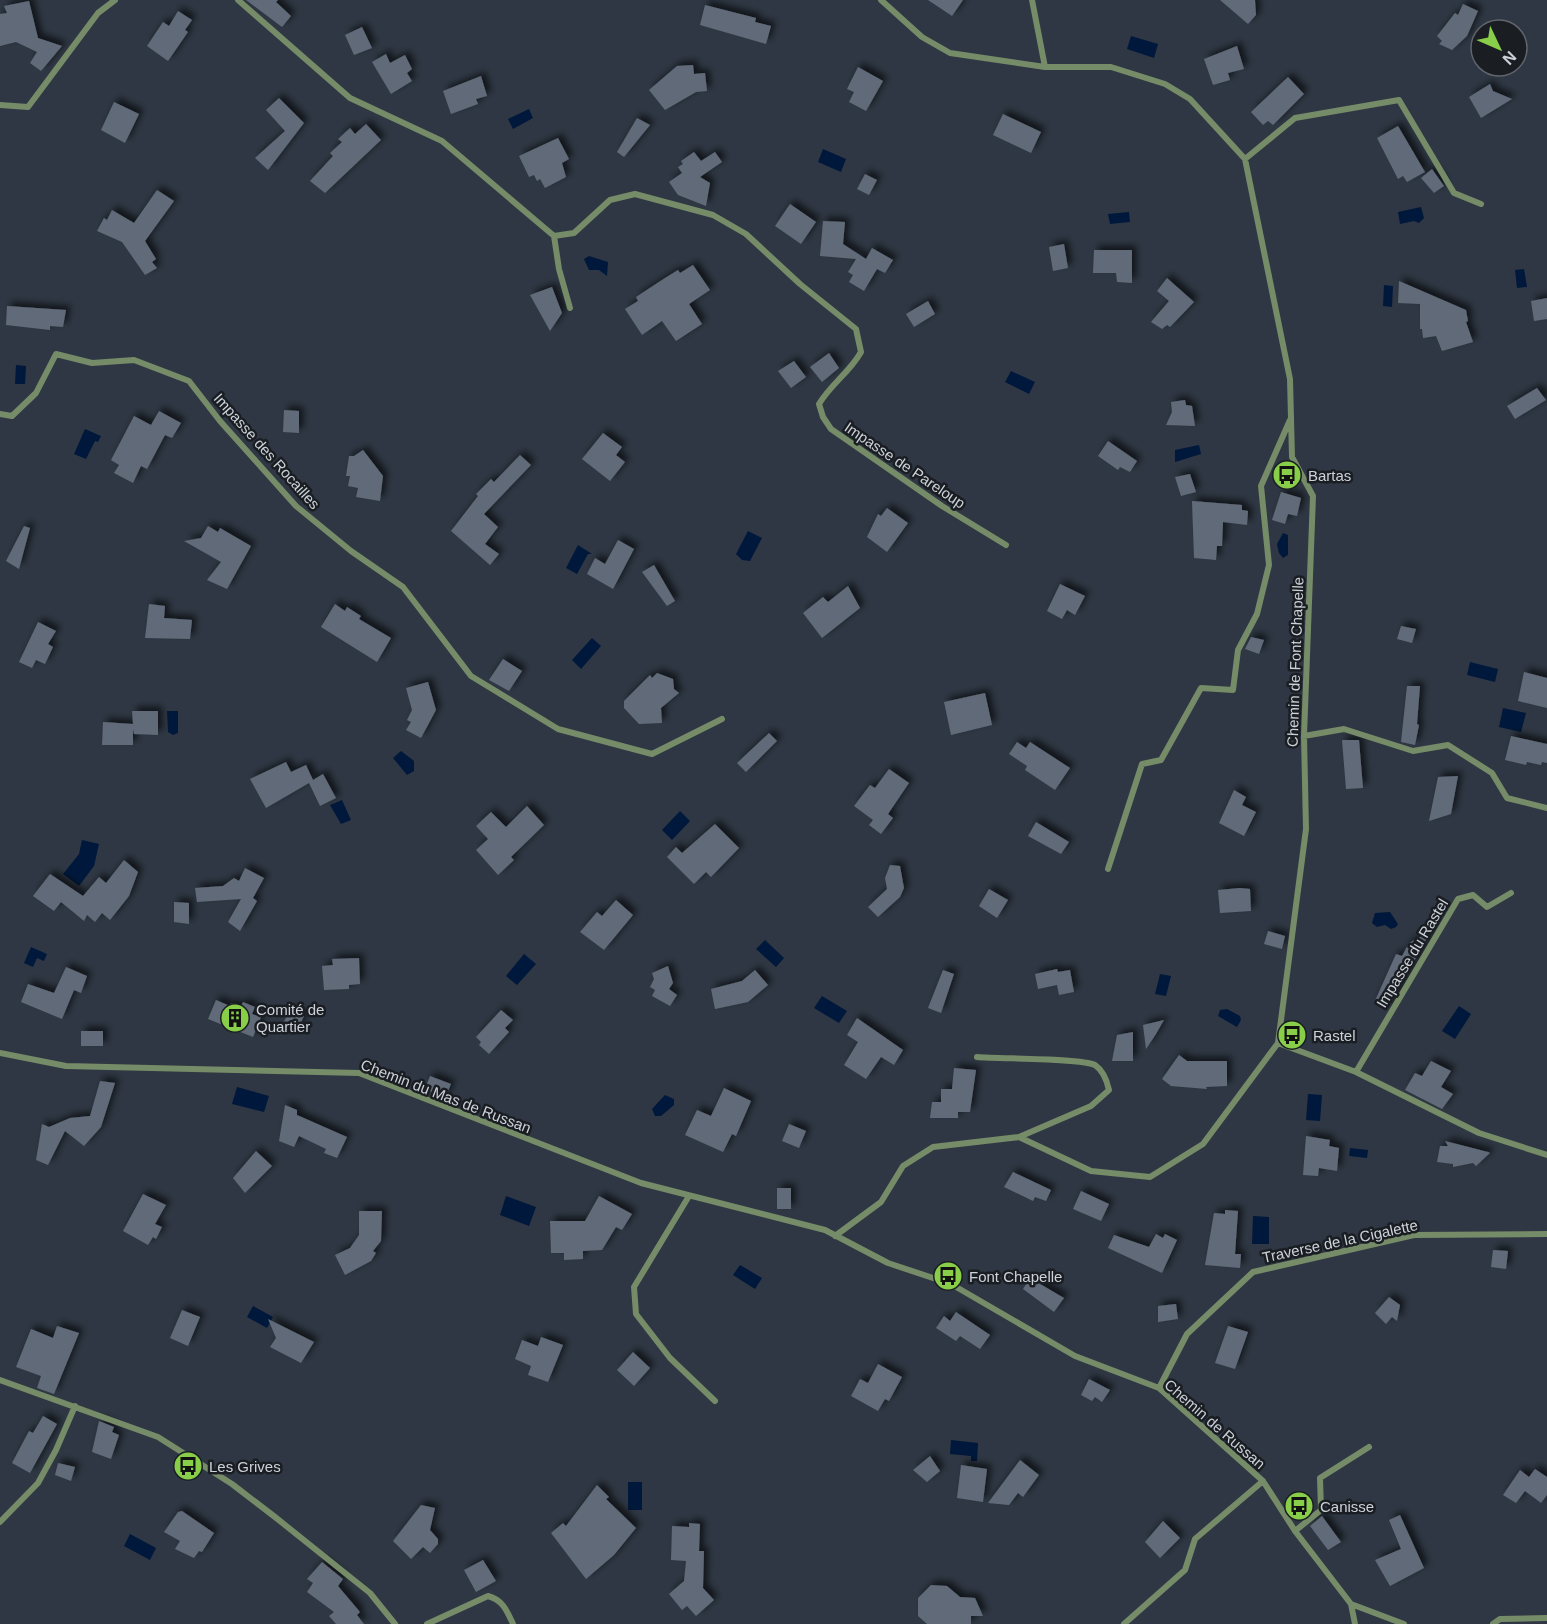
<svg xmlns="http://www.w3.org/2000/svg" width="1547" height="1624" viewBox="0 0 1547 1624" font-family="Helvetica,sans-serif">
<style>
.water{fill:#00183b}
.building{fill:#606b78;filter:url(#shadow)}
.lines{fill:none;stroke-linecap:round;stroke-linejoin:round}
.street{stroke:#768b67;stroke-width:6}
.labels{text-anchor:middle;dominant-baseline:central;stroke-width:5;stroke-linejoin:round;paint-order:stroke}
.street-label{font-size:15px;fill:#ccd2d9;stroke:#1a1e23}
.poi-label{font-size:15px;fill:#ccd2d9;stroke:#1a1e23;text-anchor:start}
</style>
<defs>
<filter id="shadow"><feDropShadow dx="4.5" dy="-4.5" stdDeviation="3" flood-color="#0009"/></filter>
</defs>
<rect width="100%" height="100%" fill="#2e3743"/>
<path class="water" d="M1131 36 1158 44 1154 58 1127 49Z
M529 109 533 118 513 129 508 119Z
M823 149 846 159 841 172 818 162Z
M1421 207 1424 218 1419 223 1414 221 1400 224 1398 212Z
M1129 212 1130 222 1110 224 1108 214Z
M589 256 608 262 607 276 599 270H589L584 259Z
M1524 269 1527 287 1517 288 1515 270Z
M1384 285 1393 286 1392 307 1383 306Z
M16 365 26 366 25 384H15Z
M1011 371 1035 382 1029 394 1005 382Z
M85 429 101 436 98 442 95 441 86 459 74 454Z
M1199 445 1201 454 1175 462V450Z
M748 531 762 538 750 561 742 560 736 554Z
M1283 533 1288 535V555L1283 558 1279 553 1277 544Z
M578 545 592 554H588L577 574 566 568Z
M592 638 601 646 581 669 572 660Z
M1470 662 1498 669 1495 682 1467 675Z
M1503 708 1526 713 1521 732 1499 727Z
M167 711H178V733L173 735 168 732Z
M401 751 414 761V771L407 775 393 758Z
M342 800 351 820 341 824 330 805Z
M680 811 690 821 672 840 662 830Z
M82 840 99 844 94 866 79 886 63 874 79 854Z
M1390 912 1398 924 1396 927 1391 929 1385 925 1377 927 1372 923 1375 913Z
M765 940 784 958 776 967 756 949Z
M31 947 47 954 44 961 37 958 33 967 24 963Z
M524 954 536 964 517 985 506 976Z
M1160 974 1171 976 1166 996 1155 994Z
M822 996 847 1011 839 1023 814 1008Z
M1459 1006 1471 1014 1455 1039 1442 1031Z
M1227 1009 1240 1016 1241 1020 1237 1027 1218 1016 1220 1010Z
M237 1087 269 1096 264 1112 232 1104Z
M1308 1094 1322 1095 1320 1121 1306 1120Z
M665 1095 674 1099V1105L661 1116H655L652 1109Z
M1350 1148 1368 1150 1367 1158 1349 1156Z
M506 1196 536 1207 529 1226 500 1215Z
M1253 1216 1269 1217V1244H1252Z
M740 1265 762 1278 755 1289 733 1275Z
M253 1306 273 1317 267 1328 247 1317Z
M951 1440 978 1443 977 1461H971V1456L950 1454Z
M628 1482H642V1510H628Z
M130 1534 156 1548 150 1560 124 1546Z"/>
<path class="building" d="M246 0H278L276 2 291 16 282 27Z
M928 0H963L952 16Z
M1220 0H1255L1256 15 1248 24Z
M29 1 38 38 62 46 41 71 30 63 37 52 16 42 0 46V14L7 13 4 6Z
M1463 4 1478 11 1467 36 1452 50 1439 44 1442 41 1437 36 1455 13 1458 15Z
M705 5 756 18 755 22 771 26 766 44 700 25Z
M178 11 192 20 185 30 188 32 168 61 147 46 163 22 169 26Z
M362 27 372 48 354 55 345 35Z
M1237 46 1244 69 1228 73 1230 80 1213 85 1204 59Z
M386 54 390 63 405 55 412 69 407 73 412 81 391 94 372 62Z
M693 65 694 74 705 73 707 91 696 92 665 110 649 90 677 66Z
M858 67 883 81 866 111 849 102 854 92 847 89Z
M481 76 487 96 476 99 478 104 451 114 443 91Z
M1288 77 1304 94 1273 125 1268 121 1263 125 1251 112Z
M1490 84 1493 91 1512 99 1481 118 1469 97Z
M279 98 304 123 268 170 255 158 285 131 266 110Z
M114 102 139 114 125 143 101 130Z
M1003 114 1041 132 1031 153 993 135Z
M637 118 650 125 624 157 617 152Z
M366 124 381 140 325 193 310 181 333 156 330 153 342 142 338 139 350 128 355 134Z
M1398 126 1425 172 1407 182 1403 176 1398 179 1377 138Z
M558 138 569 159 562 163 566 177 545 188 540 179 537 181 534 175 529 177 519 156Z
M694 152 701 161 715 152 722 162 700 177 710 183 706 206 678 195 669 182 682 173 678 167 683 164 681 161Z
M1432 169 1444 186 1434 193 1421 178Z
M865 174 877 180 869 195 857 189Z
M157 190 174 201 145 241 156 259 152 262 157 268 145 275 122 242 97 231 104 218 107 220 112 210 134 223Z
M790 204 816 222 801 244 775 226Z
M823 221 845 222 843 244 866 259 872 248 893 260 885 273 877 269 864 291 849 282 853 275 848 272 856 259 820 256Z
M1064 244 1068 268 1053 271 1049 247Z
M1094 250H1132V283L1117 282 1116 273H1093Z
M693 265 710 290 689 304 702 324 676 341 662 321 642 335 625 309 638 301 636 297 665 278 678 270 680 273Z
M1167 278 1194 302 1170 327 1167 325 1162 329 1151 322 1169 301 1157 291Z
M1399 281 1466 310 1468 321 1466 322 1473 342 1442 351 1436 336 1423 338 1422 329H1420V304L1398 303Z
M552 287 562 313 550 331 530 295Z
M1547 298V319L1534 321 1531 301Z
M928 301 935 314 914 327 906 314Z
M7 306 66 310 63 327 50 326V330L6 325Z
M829 353 839 368 822 382 810 367Z
M794 361 806 377 791 388 778 371Z
M1537 388 1546 400 1515 419 1507 406Z
M1185 400 1186 405 1192 406 1195 426 1166 425 1172 412 1171 402Z
M284 410 299 411V433L283 432Z
M159 411 181 423 172 438 165 435 147 469 141 466 133 483 114 473 119 465 111 460 134 416 151 425Z
M603 433 622 447 616 455 625 462 610 481 582 459Z
M1108 441 1137 461 1130 472 1120 467 1118 470 1098 456Z
M363 450 383 476 380 501 356 497 358 488 348 486 350 476H346L349 456H354Z
M520 455 531 465 484 514 498 527 485 544 499 554 490 565 451 531 478 496 476 494 491 479 494 482Z
M1190 474 1196 492 1181 496 1175 477Z
M1281 492 1301 498 1297 516 1288 514 1285 524 1272 520Z
M1192 501 1242 505V510L1248 511 1247 525 1223 522 1222 546H1217L1216 560 1194 558Z
M887 508 908 523 887 552 867 537 878 514 881 516Z
M24 526 30 528 19 569 6 561Z
M208 526 218 532 220 528 251 546 227 589 207 580 221 562 184 541 201 538Z
M618 540 634 549 613 589 587 574 595 558 605 564Z
M654 565 675 601 667 606 642 572Z
M1060 584 1085 596 1075 615 1067 610 1062 619 1047 611Z
M848 586 860 608 822 638 803 613 823 597 828 602Z
M149 604 165 606 164 618 192 620 190 639 145 638Z
M335 604 345 611 347 607 361 616 359 619 391 638 377 662 321 627Z
M38 622 56 631 48 644 53 647 45 664 36 660 32 668 19 662Z
M1401 626 1416 629 1412 643 1397 639Z
M1251 637 1264 640 1259 654 1245 649Z
M503 659 522 671 509 691 489 680Z
M1524 672 1547 678V708L1518 701Z
M657 673 673 679 674 689 679 693 661 708 662 723 639 724 624 708V701L650 675 652 678Z
M428 682 436 710 421 738 406 730 411 722 407 720 412 710 406 688Z
M1407 686H1420L1417 724 1419 725 1415 745 1401 742Z
M985 693 992 725 951 735 944 702Z
M132 711H158V735L134 734 133 729V745H102L103 722 133 724Z
M769 733 777 741 746 772 737 763Z
M1511 736 1547 744V763L1542 762 1541 765 1527 762 1526 765 1505 760Z
M1342 740H1359L1363 788 1346 789Z
M1017 742 1026 748 1030 742 1070 768 1055 790 1025 770 1027 766 1009 754Z
M286 762 291 772 306 765 313 780 323 774 336 798 320 806 309 783 266 808 250 779Z
M889 769 909 783 888 814 893 818 881 834 869 825 873 820 854 806 870 785 875 788Z
M1458 776 1451 814 1429 821 1438 777Z
M1234 790 1246 797 1242 805 1256 812 1244 836 1219 823Z
M527 806 544 825 511 857 514 860 498 875 476 850 488 839 476 826 491 812 506 827Z
M1036 822 1069 842 1061 854 1028 836Z
M715 824 739 848 711 877 706 872 694 884 667 857 676 847 682 853Z
M124 860 138 872 129 896 110 920 102 913 95 922 87 915 84 921 61 902 54 911 33 896 50 874 83 896 99 877 106 883Z
M890 865 900 866 904 888 900 897 878 917 868 907 887 889 885 878Z
M245 868 264 878 253 898 257 901 240 931 228 922 241 899 197 902 195 888 223 886 234 878 239 881Z
M1240 888 1250 889 1251 911 1220 913 1218 890Z
M989 889 1008 900 997 918 979 906Z
M616 900 633 915 604 950 580 932 597 912 602 916Z
M174 902 189 903V924L174 922Z
M1268 931 1285 936 1282 949 1264 944Z
M1431 931 1387 1009 1374 1003 1396 954 1402 956 1409 943Z
M359 958 360 984 349 985V989L324 990 322 966 333 965 332 959Z
M668 966 673 983 669 989 677 995 670 1006 652 996 655 990 650 987 654 979 652 973Z
M66 967 87 976 81 993 74 990 62 1019 21 1002 28 984 54 993Z
M1057 969 1058 972 1070 970 1074 992 1059 995 1057 985 1038 989 1035 974Z
M755 970 768 985 748 1002 715 1009 711 989 742 981Z
M943 970 954 974 941 1013 928 1008Z
M216 1000 230 1006 231 1003 241 1007 243 1002 255 1007 252 1014 261 1017 253 1037 208 1019Z
M289 1010 304 1016 298 1029 284 1022Z
M501 1010 513 1020 505 1028 509 1032 489 1054 479 1045 481 1042 476 1037Z
M857 1018 903 1050 894 1065 881 1057 866 1079 844 1065 858 1042 847 1035Z
M1164 1020 1156 1034 1146 1049 1143 1025Z
M81 1031H103V1046H81Z
M1133 1032V1061H1112L1117 1035Z
M1179 1055 1187 1061H1227V1086L1206 1087 1207 1089 1171 1086 1162 1079Z
M1431 1061 1451 1071 1441 1087 1453 1094 1442 1109 1405 1090 1415 1073 1422 1076Z
M954 1068 976 1070 970 1112H958V1118H930L932 1102H941V1089H952Z
M430 1076 451 1084 445 1098 425 1089Z
M100 1081 115 1083 101 1127 84 1146 65 1131 48 1165 36 1160 42 1124 49 1127 70 1118 90 1116Z
M724 1088 751 1101 736 1136 732 1134 723 1152 685 1135 697 1110 711 1116Z
M285 1105 297 1110V1115L347 1137 337 1158 324 1153 326 1149 299 1136 294 1147 279 1141Z
M789 1124 806 1131 799 1148 782 1141Z
M1306 1136 1330 1140 1329 1146 1339 1148 1337 1171 1319 1168 1318 1176 1303 1175Z
M1445 1141 1488 1152 1490 1153 1476 1166 1473 1163 1453 1167V1164L1437 1162 1440 1146H1448Z
M256 1151 272 1166 245 1193 233 1178Z
M1013 1172 1051 1190 1046 1201 1035 1197 1033 1201 1004 1187Z
M777 1188H791V1209H777Z
M1081 1191 1109 1204 1101 1221 1073 1209Z
M143 1194 166 1205 155 1224 162 1227 156 1239 153 1237 148 1245 123 1231Z
M599 1196 632 1214 622 1230 616 1227 602 1250 583 1251V1259L564 1260V1253H551L550 1221H585Z
M1225 1210 1238 1211 1235 1254H1241L1240 1268 1205 1265 1214 1213 1225 1214Z
M359 1211H382L381 1241 373 1251 376 1253 371 1261 345 1275 335 1255 350 1248 359 1235Z
M1156 1234 1163 1238 1165 1234 1177 1240 1162 1273 1108 1248 1114 1235 1149 1247Z
M1493 1250 1508 1251 1506 1269 1491 1267Z
M1030 1278 1064 1298 1054 1312 1023 1289Z
M1389 1297 1400 1305 1397 1321 1392 1317 1386 1324 1375 1313Z
M1176 1304 1178 1319 1158 1322V1306Z
M182 1310 200 1317 188 1346 170 1338Z
M956 1312 990 1335 980 1349 960 1336 956 1341 936 1328 944 1316 950 1321Z
M268 1319 314 1342 301 1363 270 1347 276 1338Z
M57 1326 79 1333 54 1394 37 1388 41 1376 16 1367 31 1329 53 1338Z
M1228 1326 1248 1332 1235 1369 1215 1363Z
M541 1337 563 1345 548 1382 528 1375 531 1366 515 1359 522 1340 538 1346Z
M633 1352 650 1368 634 1386 617 1370Z
M878 1364 902 1377 889 1401 885 1399 878 1411 851 1396 860 1379 868 1383Z
M1089 1379 1110 1390 1102 1402 1095 1397 1092 1401 1081 1395Z
M43 1416 57 1424 30 1473 12 1463 29 1431 33 1433Z
M99 1421 114 1427 112 1432 119 1435 111 1459 92 1452Z
M930 1456 940 1471 927 1482 913 1470Z
M1020 1460 1039 1475 1023 1497 1018 1493 1009 1505 988 1503Z
M58 1463 75 1467 71 1481 55 1475Z
M961 1465 987 1469 983 1502 957 1498Z
M1535 1469 1547 1477V1495L1541 1503 1525 1491 1516 1503 1503 1495 1520 1470 1529 1477Z
M597 1485 609 1497 606 1499 636 1528 614 1555 586 1579 551 1533 563 1523 566 1526Z
M421 1505 435 1508 430 1530 438 1539V1544L430 1553 423 1547 411 1559 393 1541Z
M182 1511 214 1533 202 1552 199 1551 194 1558 175 1549 180 1541 164 1532 178 1512Z
M1400 1515 1424 1568 1390 1586 1375 1560 1401 1549 1389 1520Z
M1322 1516 1341 1542 1328 1550 1310 1526Z
M1163 1521 1180 1538 1160 1558 1145 1542Z
M689 1523 700 1524 699 1551H704L703 1588 714 1600 696 1616 687 1606 682 1610 669 1594 684 1581 686 1561 671 1560 672 1526 689 1527Z
M483 1560 496 1581 476 1592 464 1570Z
M322 1562 343 1579 338 1586 360 1612 357 1615 364 1624H336L329 1616 334 1612 307 1592 313 1583 307 1579Z
M931 1585 947 1586 960 1597 975 1598 983 1616H971V1624H927L918 1616V1598Z"/>
<g class="lines">
<path class="street" d="M238 0 350 98 442 141 554 236 574 233 610 200 635 194 713 215 746 234 800 284 856 329 861 352C850 372 831 384 819 404L823 417 831 429 942 506 1006 545
M1032 0 1045 67
M0 105 28 107 98 13 115 0
M1245 159 1295 118 1399 100 1454 193 1481 204
M554 236 559 269 570 308
M0 414 12 416 36 393 56 354 92 363 134 360 189 381 220 421 296 506 351 551 403 587 471 676 558 729 652 754 722 719
M1304 736 1344 729 1413 751 1448 745 1492 773 1507 798 1547 808
M1108 869 1142 764 1161 760 1201 688 1233 690 1238 650 1257 614 1269 565 1261 486 1290 420
M1278 1043 1356 1072 1479 1133 1547 1155
M0 1053 66 1066 359 1073 641 1183 825 1230 888 1263 951 1284 1075 1356 1159 1388 1263 1481 1295 1531 1351 1604 1404 1624
M977 1057C999 1059 1082 1058 1095 1065 1104 1071 1107 1081 1109 1090L1091 1106 1019 1137
M1356 1072 1458 899 1473 895 1487 907 1511 893
M689 1196 634 1287 636 1314 670 1358 715 1401
M835 1236 881 1202 903 1166 933 1147 1019 1137 1091 1171 1150 1177 1203 1144 1278 1043 1306 829 1304 736 1313 496 1292 457 1290 379 1245 159 1190 99 1165 84 1111 67H1045L950 53 922 37 881 0
M0 1380 158 1437 232 1484 275 1517 370 1593 395 1624
M1159 1388 1187 1334 1253 1272 1414 1235 1547 1234
M0 1522 38 1483 56 1450 75 1406
M1295 1531 1321 1510 1320 1478 1369 1447
M1351 1604 1355 1624
M427 1624 488 1596C503 1600 507 1611 513 1624
M1124 1624 1185 1570 1195 1539 1263 1481
M1493 1624 1500 1619 1547 1618"/>
</g>
<defs>
<g id="bus-disc" transform="scale(1.5)"><circle r="9.5" fill="#89ce48" stroke="#1a1e23"/><path d="M-5-6H5V4H4V6H2V4H-2V6H-4V4H-5ZM-3.5-4V0h7V-4ZM-3.5 1.2v1.5H-2V1.2ZM2 1.2v1.5H3.5V1.2Z" fill="#111"/></g>
<g id="building-disc" transform="scale(1.5)"><circle r="9.5" fill="#89ce48" stroke="#1a1e23"/><path d="M-4-6H4V6H1V3H-1V6H-4ZM-2.5-4.3h1.7v1.8h-1.7ZM.8-4.3h1.7v1.8H.8ZM-2.5-1h1.7V.8h-1.7ZM.8-1h1.7V.8H.8Z" fill="#111"/></g>
</defs>
<g fill-rule="evenodd">
<use href="#bus-disc" x="1287" y="475"/>
<use href="#building-disc" x="235" y="1018"/>
<use href="#bus-disc" x="1292" y="1035"/>
<use href="#bus-disc" x="948" y="1276"/>
<use href="#bus-disc" x="188" y="1466"/>
<use href="#bus-disc" x="1299" y="1506"/>
</g>
<g class="labels">
<g class="street-label">
<text transform="translate(267 451) rotate(48)">Impasse des Rocailles</text>
<text transform="translate(905 465) rotate(34)">Impasse de Pareloup</text>
<text transform="translate(1295 662) rotate(-88)">Chemin de Font Chapelle</text>
<text transform="translate(1412 953) rotate(-59)">Impasse du Rastel</text>
<text transform="translate(446 1096) rotate(21)">Chemin du Mas de Russan</text>
<text transform="translate(1340 1241) rotate(-12)">Traverse de la Cigalette</text>
<text transform="translate(1215 1424) rotate(41)">Chemin de Russan</text>
</g>
<g class="poi-label">
<text x="1308" y="475">Bartas</text>
<text x="256" y="1009">Comité de<tspan x="256" dy="17">Quartier</tspan></text>
<text x="1313" y="1035">Rastel</text>
<text x="969" y="1276">Font Chapelle</text>
<text x="209" y="1466">Les Grives</text>
<text x="1320" y="1506">Canisse</text>
</g>
</g>
<g transform="translate(1499 48) rotate(134)"><circle r="28" fill="#1a1e23" stroke="#61666c" stroke-width="1.5"/>
<path d="M0-4.5L10 22L0 15L-10 22Z" fill="#89ce48"/>
<text y="-9" font-size="16" font-weight="bold" text-anchor="middle" fill="#ccd2d9">N</text>
</g>
</svg>
